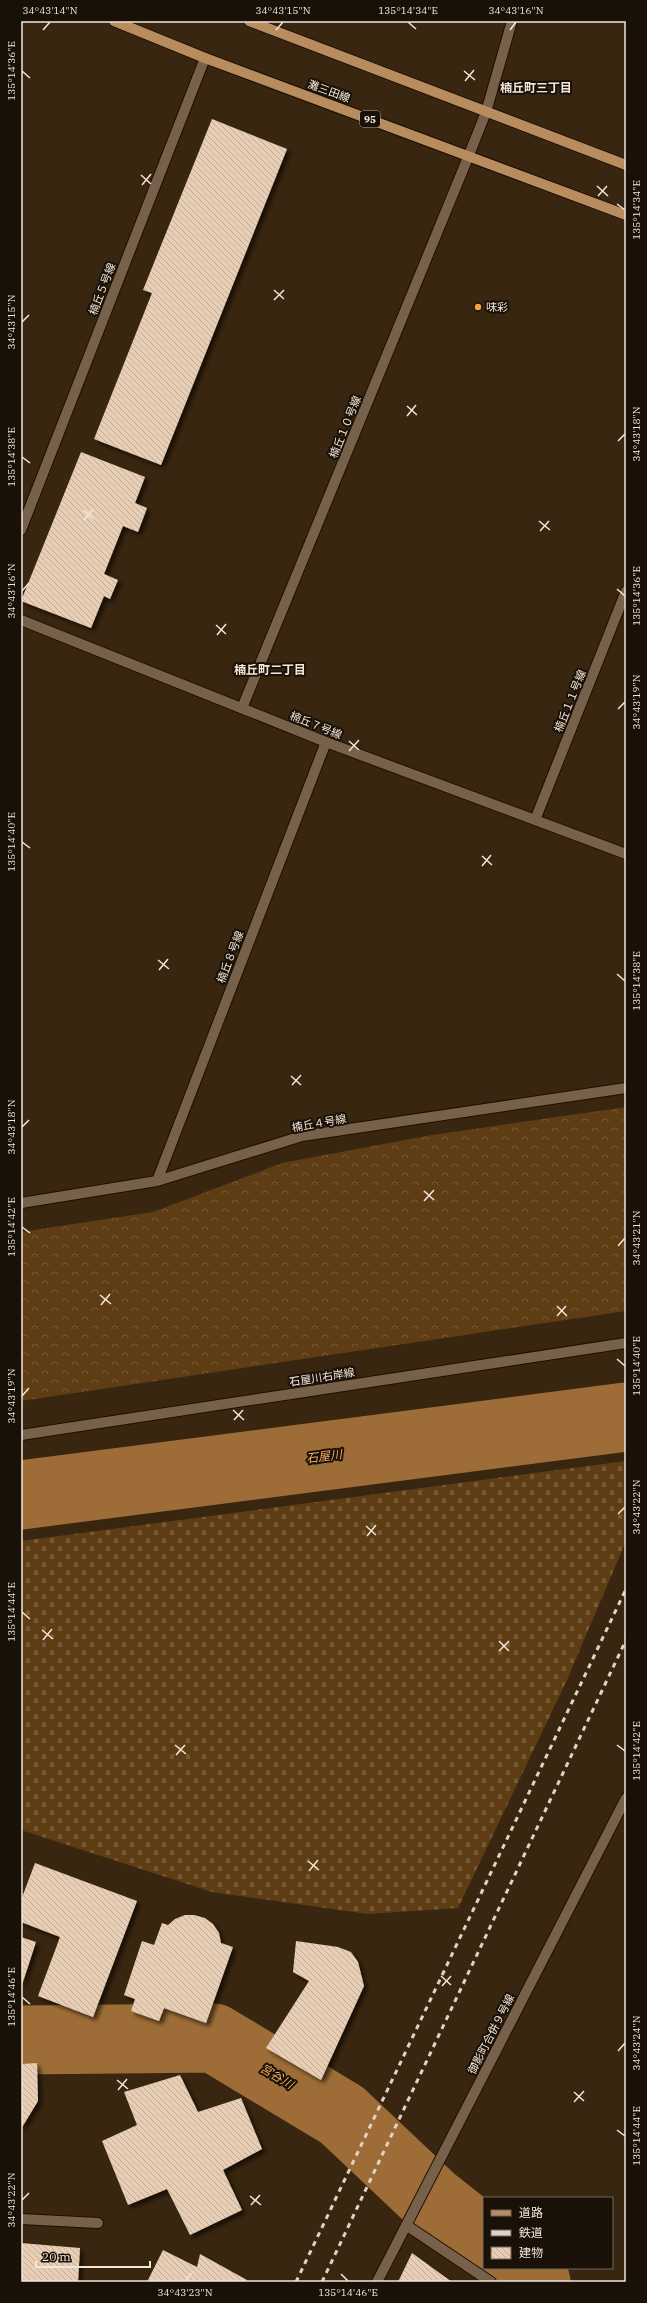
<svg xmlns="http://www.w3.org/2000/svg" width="647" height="2303" viewBox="0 0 647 2303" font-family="'IBM Plex Serif','Noto Sans JP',serif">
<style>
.forest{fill:url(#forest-crowns)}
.cemetery{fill:url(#cemetery-stones)}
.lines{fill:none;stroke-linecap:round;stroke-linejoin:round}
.river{stroke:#9e6d37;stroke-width:69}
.building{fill:url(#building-back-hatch);filter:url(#shadow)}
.minor-casing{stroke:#200e00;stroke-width:12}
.major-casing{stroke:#200e00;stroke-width:12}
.minor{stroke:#78614a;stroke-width:10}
.major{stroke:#b78c5f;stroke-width:10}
.rail{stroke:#e0d3c5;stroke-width:3;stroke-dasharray:5 5;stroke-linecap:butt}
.ticks{fill:none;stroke:#f3e6d9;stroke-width:1.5}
.poi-dot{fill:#f4a344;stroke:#191108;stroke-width:1.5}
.labels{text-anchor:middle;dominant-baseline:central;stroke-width:4;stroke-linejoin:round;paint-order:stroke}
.shield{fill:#191108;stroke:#b2a69a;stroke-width:1}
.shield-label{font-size:10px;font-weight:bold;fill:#f3e6d9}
.street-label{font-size:11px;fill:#f3e6d9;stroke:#191108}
.poi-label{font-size:11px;fill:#f3e6d9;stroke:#191108;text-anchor:start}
.neighbourhood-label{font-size:12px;font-weight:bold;fill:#f3e6d9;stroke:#191108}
.water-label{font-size:12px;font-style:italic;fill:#f5af62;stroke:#191108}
.neatline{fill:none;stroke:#f3e6d9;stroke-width:1.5}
.ticks-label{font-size:10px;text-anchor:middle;fill:#f3e6d9}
</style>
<defs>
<pattern id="forest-crowns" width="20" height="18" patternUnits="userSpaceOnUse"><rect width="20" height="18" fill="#5e3d15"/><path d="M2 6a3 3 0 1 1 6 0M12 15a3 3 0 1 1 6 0" fill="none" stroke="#765936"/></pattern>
<pattern id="cemetery-stones" width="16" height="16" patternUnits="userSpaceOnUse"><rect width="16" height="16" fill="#5e3d15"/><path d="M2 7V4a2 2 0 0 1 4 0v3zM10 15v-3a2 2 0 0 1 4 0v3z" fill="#765936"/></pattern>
<pattern id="building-back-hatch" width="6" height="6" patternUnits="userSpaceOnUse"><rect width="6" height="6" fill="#e7ceb4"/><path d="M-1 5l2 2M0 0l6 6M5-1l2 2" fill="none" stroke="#c0ac97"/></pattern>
<filter id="shadow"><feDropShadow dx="3.5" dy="3.5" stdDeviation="2" flood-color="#0009"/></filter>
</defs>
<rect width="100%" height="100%" fill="#392610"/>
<path class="forest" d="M626 1107V1311L21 1401V1232L153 1212 282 1163 432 1135Z"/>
<path class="cemetery" d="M626 1461V1541L567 1680 458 1908 368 1914 212 1892 21 1830V1541Z"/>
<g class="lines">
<path class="river" d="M21 1495 626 1417
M21 2040 214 2038 342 2115 432 2200 484 2241
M518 2268 536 2282"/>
</g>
<path class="building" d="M212 119 287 149 161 465 94 439 152 293 143 290Z
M81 452 145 477 135 503 147 508 138 532 123 526 104 574 118 580 110 599 104 596 91 628 21 601Z
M35 1863 137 1901 93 2017 38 1996 60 1937 21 1922V1900Z
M185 1915H194L205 1918 213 1924 219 1933 221 1943 233 1947 206 2023 164 2008 159 2021 131 2011 135 1999 124 1995 142 1941 154 1945 162 1923 168 1925 175 1919Z
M21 1937 36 1942 21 1988Z
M296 1941 338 1947 351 1952 358 1962 364 1986 321 2080 266 2048 309 1981 293 1972Z
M37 2063 38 2101 21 2129V2064Z
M180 2075 198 2112 241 2098 262 2149 223 2170 242 2210 190 2235 167 2189 128 2205 102 2141 137 2125 124 2092Z
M21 2243 80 2248 78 2282H21Z
M163 2250 197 2267 200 2254 247 2280 246 2282H147Z
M412 2253 452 2282H398Z"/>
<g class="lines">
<g class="minor-casing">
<path id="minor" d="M21 530 205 58
M21 620 326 742 626 854
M242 708 469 155 486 112 512 21
M535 820 626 591
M157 1181 326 742
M21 1203 157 1181 302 1136 626 1088
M21 1435 626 1343
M21 2219 98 2223
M406 2225 491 2282
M377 2282 626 1798"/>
</g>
<g class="major-casing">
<path id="major" d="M114 21 205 58 626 215
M249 21 626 165"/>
</g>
<use href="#minor" class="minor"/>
<use href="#major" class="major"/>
<path class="rail" d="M296 2282 626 1589
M322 2282 626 1640"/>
</g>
<path class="ticks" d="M408 22 416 29M43 30 50 22M276 30 283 22M510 30 516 22M22 71 30 78M464 71 475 80M465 81 474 70M141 175 151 184M142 185 151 174M597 186 608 196M598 196 607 186M617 204 625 210M274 290 284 299M274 300 284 290M22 322 29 315M407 406 417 415M407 416 416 405M618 441 625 434M22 457 30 463M83 510 94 519M84 520 93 509M539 521 550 530M540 531 549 521M617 589 625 596M22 591 29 583M216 625 226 634M217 635 226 624M618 709 625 702M349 741 359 750M349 751 359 740M22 842 30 848M482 856 492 865M482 866 491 855M158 960 169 969M159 970 168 959M617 974 625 981M291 1076 301 1085M292 1085 301 1075M22 1127 29 1120M424 1191 434 1200M424 1201 434 1190M22 1227 30 1233M618 1246 625 1238M100 1295 111 1304M101 1305 110 1294M557 1306 567 1316M557 1316 566 1306M617 1359 625 1366M22 1396 29 1388M233 1410 244 1420M234 1420 243 1410M618 1514 625 1507M366 1526 376 1535M367 1536 376 1525M22 1612 30 1619M42 1630 53 1639M43 1640 52 1629M499 1641 509 1651M499 1651 509 1641M175 1745 186 1754M617 1745 625 1751M176 1755 185 1745M308 1861 319 1870M309 1871 318 1860M441 1976 451 1985M442 1986 451 1976M22 1997 30 2004M618 2051 625 2043M117 2080 128 2089M118 2090 127 2079M574 2092 584 2101M574 2102 584 2091M617 2130 625 2136M250 2196 261 2205M22 2200 29 2193M251 2205 260 2195M341 2274 348 2281M185 2281 192 2273"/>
<circle class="poi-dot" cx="478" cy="307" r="4"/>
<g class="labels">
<rect class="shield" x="360" y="111" width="20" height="16" rx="3"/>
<g class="shield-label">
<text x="370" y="119">95</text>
</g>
<g class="street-label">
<text transform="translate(329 91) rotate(20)">灘三田線</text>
<text transform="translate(102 289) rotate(-69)">楠丘５号線</text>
<text transform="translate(345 427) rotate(-68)">楠丘１０号線</text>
<text transform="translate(570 701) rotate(-68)">楠丘１１号線</text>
<text transform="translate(316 725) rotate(22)">楠丘７号線</text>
<text transform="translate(230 957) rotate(-69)">楠丘８号線</text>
<text transform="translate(319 1123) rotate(-10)">楠丘４号線</text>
<text transform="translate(322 1377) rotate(-9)">石屋川右岸線</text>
<text transform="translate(491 2034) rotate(-63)">御影町合併９号線</text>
</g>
<g class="poi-label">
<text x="486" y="307">味彩</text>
</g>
<g class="neighbourhood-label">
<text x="536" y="87">楠丘町三丁目</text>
<text x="270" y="669">楠丘町二丁目</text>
</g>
<g class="water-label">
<text transform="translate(324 1456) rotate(-7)">石屋川</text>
<text transform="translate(277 2076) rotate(31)">宮谷川</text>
</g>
</g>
<rect width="647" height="2303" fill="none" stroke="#191108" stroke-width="44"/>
<rect x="483" y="2197" width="130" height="72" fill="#191108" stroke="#70665c"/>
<rect x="491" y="2210" width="20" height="6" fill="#b78c5f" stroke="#70665c"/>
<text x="519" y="2217" font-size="12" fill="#f3e6d9">道路</text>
<rect x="491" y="2230" width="20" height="6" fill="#e0d3c5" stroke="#70665c"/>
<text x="519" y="2237" font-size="12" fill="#f3e6d9">鉄道</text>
<rect x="491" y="2247" width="20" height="12" fill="url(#building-back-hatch)" stroke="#70665c"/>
<text x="519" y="2257" font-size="12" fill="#f3e6d9">建物</text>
<path d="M36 2261v6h114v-6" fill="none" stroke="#f3e6d9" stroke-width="2"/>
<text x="42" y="2261" font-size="12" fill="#f3e6d9" stroke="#191108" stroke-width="3" paint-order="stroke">20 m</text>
<rect x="22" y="22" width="603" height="2259" class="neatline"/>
<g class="ticks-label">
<text x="50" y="14">34°43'14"N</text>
<text x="283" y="14">34°43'15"N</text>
<text x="408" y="14">135°14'34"E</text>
<text x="516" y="14">34°43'16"N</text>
<text transform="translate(11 71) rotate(-90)" y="4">135°14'36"E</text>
<text transform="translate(636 210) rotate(-90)" y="4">135°14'34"E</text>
<text transform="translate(11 322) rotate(-90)" y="4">34°43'15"N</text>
<text transform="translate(636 434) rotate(-90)" y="4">34°43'18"N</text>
<text transform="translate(11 457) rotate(-90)" y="4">135°14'38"E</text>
<text transform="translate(11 591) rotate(-90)" y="4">34°43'16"N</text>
<text transform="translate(636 596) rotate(-90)" y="4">135°14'36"E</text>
<text transform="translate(636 702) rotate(-90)" y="4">34°43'19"N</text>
<text transform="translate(11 842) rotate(-90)" y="4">135°14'40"E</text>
<text transform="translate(636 981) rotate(-90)" y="4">135°14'38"E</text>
<text transform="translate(11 1127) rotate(-90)" y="4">34°43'18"N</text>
<text transform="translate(11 1227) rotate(-90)" y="4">135°14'42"E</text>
<text transform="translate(636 1238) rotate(-90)" y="4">34°43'21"N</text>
<text transform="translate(636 1366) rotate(-90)" y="4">135°14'40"E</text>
<text transform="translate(11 1396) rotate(-90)" y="4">34°43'19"N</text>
<text transform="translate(636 1507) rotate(-90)" y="4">34°43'22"N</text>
<text transform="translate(11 1612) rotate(-90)" y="4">135°14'44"E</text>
<text transform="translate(636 1751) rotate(-90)" y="4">135°14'42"E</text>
<text transform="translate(11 1997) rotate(-90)" y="4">135°14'46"E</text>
<text transform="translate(636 2043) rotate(-90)" y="4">34°43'24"N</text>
<text transform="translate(636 2136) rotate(-90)" y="4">135°14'44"E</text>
<text transform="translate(11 2200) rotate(-90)" y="4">34°43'22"N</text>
<text x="185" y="2296">34°43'23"N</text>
<text x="348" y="2296">135°14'46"E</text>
</g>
</svg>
